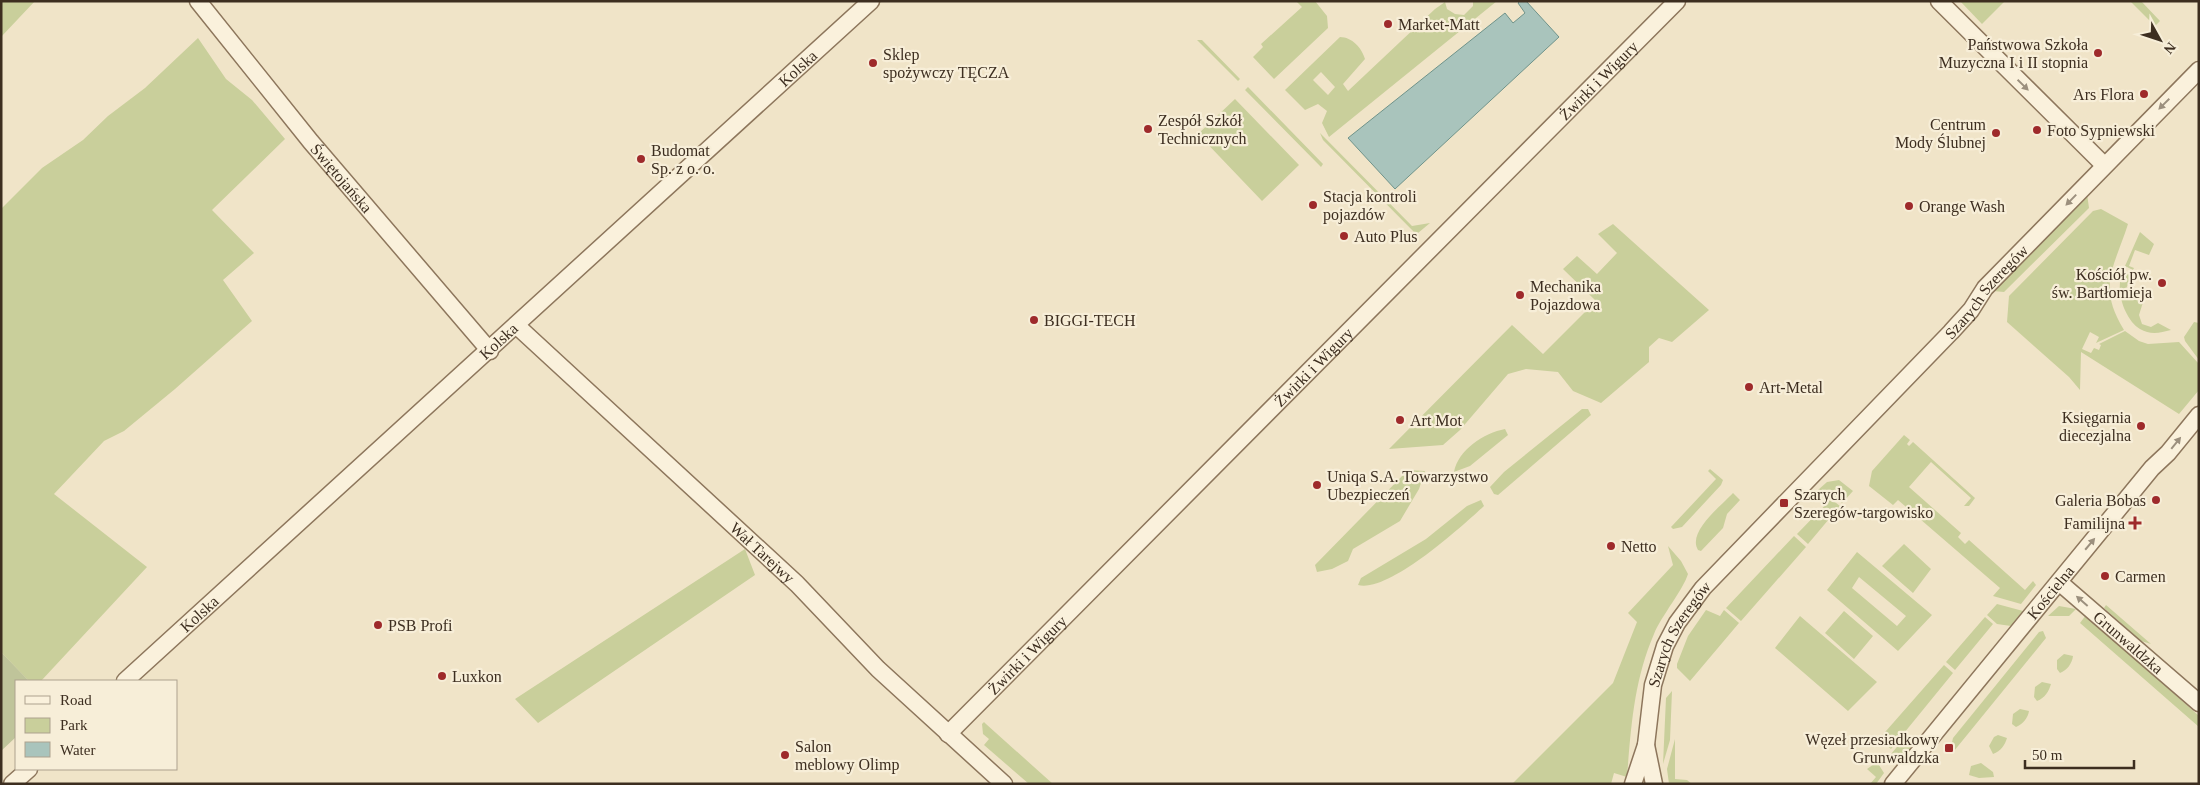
<svg xmlns="http://www.w3.org/2000/svg" width="2200" height="785" viewBox="0 0 2200 785" font-family="Georgia,serif">
<style>
.green{fill:#c9cf9b;fill-rule:evenodd}
.cemetery{fill:#bfc49a}
.water{fill:#a9c4bc;stroke:#6f938a}
.lines{fill:none;stroke-linecap:round;stroke-linejoin:round}
.tertiary-casing{stroke:#8d765c;stroke-width:19}
.tertiary{stroke:#faf1dc;stroke-width:16}
.oneway{fill:#9c907e}
.poi-dot{fill:#9e2a2b;stroke:#f7eed8;stroke-width:2}
.labels{text-anchor:middle;dominant-baseline:central;stroke-width:4.5;stroke-linejoin:round;paint-order:stroke}
.poi-label{font-size:16px;fill:#3d2e20;stroke:#f7eed8;text-anchor:start}
.street-label{font-size:16px;fill:#3d2e20;stroke:#f7eed8}
</style>
<rect width="100%" height="100%" fill="#f0e4c8"/>
<path class="green" d="M1 1H35L1 37Z
M1296 1H1315L1327 16 1328 28 1274 79 1253 57 1263 47 1261 44 1302 7Z
M1473 1H1497L1329 137 1322 123 1327 111 1318 104 1305 110 1285 90 1340 37C1352 37 1362 48 1365 59L1343 84 1348 91 1435 9 1445 2 1447 9 1455 14 1464 15 1473 6ZM1321 72 1335 87 1328 95 1313 80Z
M1960 1H2005L1982 24Z
M2130 1H2141L2160 21 2155 26Z
M198 38 226 79 252 100 285 139 212 210 254 253 223 280 252 321 175 389 124 431 104 441 54 494 147 567 41 681H29L1 652V209L42 168 83 140 108 116 145 88Z
M1197 40H1202L1240 79 1238 81Z
M1248 87 1323 164 1321 167 1245 90Z
M1235 99 1299 165 1262 201 1198 134Z
M1320 133 1412 226 1430 223 1418 233 1414 232 1323 140Z
M2087 194 2089 208 2004 292 1993 291Z
M2101 209 2128 224C2114 268 2097 286 2124 330L2096 343 2099 337 2090 332 2082 349 2091 353 2094 348 2099 350 2101 345 2099 344 2125 331 2139 341 2148 344 2179 342 2199 364V390L2179 414 2081 352 2080 390 2069 377 2007 322 2009 296 2093 211Z
M1613 224 1709 310 1672 342 1659 338 1649 347V362L1601 403 1573 391 1558 372 1526 369 1508 374 1460 430 1443 445 1389 449 1512 325 1543 354 1596 301 1563 269 1577 256 1597 274 1617 253 1598 234Z
M2140 232 2154 244 2149 255 2135 250 2129 266 2134 268 2133 270 2125 266Z
M2123 273 2131 275 2125 292 2144 299 2139 315 2142 324 2151 327 2158 323 2171 330C2160 333 2150 335 2140 329 2125 320 2114 289 2123 273Z
M2194 322 2199 323V360L2185 341 2184 337Z
M1582 409H1588L1591 415 1498 495 1494 494 1490 487 1504 472Z
M1505 429 1508 435 1470 466 1454 472C1458 450 1484 433 1505 429Z
M1904 435 1910 440 1907 444 1909 446 1913 442 1975 498 1969 506H1964L1971 498 1931 462 1909 487 1961 533 1958 537 1965 544 1969 540 2025 590 2033 581 2036 585 2021 604 1993 596 2000 588 1898 500 1893 505 1869 486 1872 471Z
M1710 469 1723 480 1721 485 1682 527 1673 529 1671 527 1716 479 1708 471Z
M1408 470 1425 471 1419 489 1400 521 1353 549 1348 561 1332 569 1317 572 1315 565Z
M1839 480 1853 491 1842 503 1831 493 1818 490 1827 482Z
M1733 493 1740 500 1727 514 1723 528 1701 551 1698 550C1687 532 1721 506 1733 493Z
M1831 499 1840 506 1808 544 1797 534Z
M1481 500 1484 506C1461 527 1389 593 1358 585L1361 578 1426 539 1467 506Z
M1794 536 1806 547 1741 621 1726 608Z
M1904 544 1931 569 1913 593 1882 566Z
M1668 546 1681 561 1688 574C1683 590 1662 615 1654 634 1634 680 1631 727 1627 777L1614 773 1611 784H1512L1613 683 1637 622 1628 613 1673 565Z
M745 549 755 575 538 723 515 699Z
M1857 552 1932 615 1898 651 1827 590ZM1859 577 1906 616 1897 626 1852 588Z
M1997 604 2023 611 2011 626 1997 624 1987 615Z
M2106 605 2151 644 2141 641 2104 608Z
M2059 606 2076 609 2069 616H2048Z
M1706 610 1720 616 1724 610 1739 623 1690 681 1677 668V664L1688 636Z
M1844 611 1873 636 1854 659 1825 633Z
M2086 615 2199 716V727L2080 623Z
M1800 616 1877 682 1848 711 1775 648Z
M1985 617 1993 624 1955 670 1946 662Z
M2043 631 2046 638 1954 751H1950L1953 738 2039 632Z
M2064 654 2073 656C2072 664 2067 670 2060 673L2057 669V660Z
M1944 665 1953 673 1891 749 1879 739Z
M2042 682 2051 684C2049 691 2045 698 2037 701L2034 697 2035 687Z
M1672 691 1670 740 1663 764 1666 698Z
M2020 709 2029 711C2028 718 2023 724 2016 727L2012 724 2013 714Z
M984 722 986 724 1053 784H1029L984 745 989 739 983 734 982 724Z
M1998 735 2007 738C2005 745 2001 751 1993 754L1989 746 1994 737Z
M1675 739V779L1687 780 1692 784H1669L1667 769Z
M1902 741 1915 744 1902 756 1891 754Z
M1877 762 1884 773 1876 784H1870L1876 777 1867 769Z
M1981 763 1993 772 1994 777 1979 778 1969 775 1971 766Z"/>
<path class="cemetery" d="M1 652 29 681H16V737L1 751Z"/>
<path class="water" d="M1520 1H1526L1559 37 1395 189 1348 138 1505 13 1513 23 1525 13 1518 3Z"/>
<g class="lines">
<g class="tertiary-casing">
<g id="tertiary">
<path id="s1" d="M198 1 311 142 490 351"/>
<path d="M1939 1 2104 165"/>
<path id="s2" d="M517 326 797 584 878 669 1004 784"/>
<path id="s3" d="M2059 582 2199 703"/>
<path id="s4" d="M125 681 871 1"/>
<path id="s5" d="M948 734 1677 1"/>
<path d="M1646 745 1654 784"/>
<path d="M12 784 29 769"/>
<path id="s6" d="M1633 784 1646 745 1653 685 1665 646 1677 623 1703 588 1951 332 1971 310 1985 288 2199 70"/>
<path id="s7" d="M1893 784 2152 468 2168 453 2199 415"/>
</g>
</g>
<use href="#tertiary" class="tertiary"/>
</g>
<defs><path id="oneway-solid" d="M-6-.8H1V-3.2L6.5 0L1 3.2V.8H-6Z" transform="scale(1.25)"/></defs>
<g class="oneway">
<use href="#oneway-solid" transform="translate(2023 85) rotate(44)"/>
<use href="#oneway-solid" transform="translate(2164 104) rotate(135)"/>
<use href="#oneway-solid" transform="translate(2071 200) rotate(134)"/>
<use href="#oneway-solid" transform="translate(2176 443) rotate(-51)"/>
<use href="#oneway-solid" transform="translate(2090 544) rotate(-50)"/>
<use href="#oneway-solid" transform="translate(2082 601) rotate(-139)"/>
</g>
<g class="poi-dot">
<circle cx="1388" cy="24" r="5"/>
<circle cx="2098" cy="53" r="5"/>
<circle cx="873" cy="63" r="5"/>
<circle cx="2144" cy="94" r="5"/>
<circle cx="1148" cy="129" r="5"/>
<circle cx="2037" cy="130" r="5"/>
<circle cx="1996" cy="133" r="5"/>
<circle cx="641" cy="159" r="5"/>
<circle cx="1313" cy="205" r="5"/>
<circle cx="1909" cy="206" r="5"/>
<circle cx="1344" cy="236" r="5"/>
<circle cx="2162" cy="283" r="5"/>
<circle cx="1520" cy="295" r="5"/>
<circle cx="1034" cy="320" r="5"/>
<circle cx="1749" cy="387" r="5"/>
<circle cx="1400" cy="420" r="5"/>
<circle cx="2141" cy="426" r="5"/>
<circle cx="1317" cy="485" r="5"/>
<circle cx="2156" cy="500" r="5"/>
<rect x="1779" y="498" width="10" height="10" rx="2.5"/>
<path d="M2132.5 515.5h5v5h5v5h-5v5h-5v-5h-5v-5h5z"/>
<circle cx="1611" cy="546" r="5"/>
<circle cx="2105" cy="576" r="5"/>
<circle cx="378" cy="625" r="5"/>
<circle cx="442" cy="676" r="5"/>
<rect x="1944" y="743" width="10" height="10" rx="2.5"/>
<circle cx="785" cy="755" r="5"/>
</g>
<g class="labels">
<g class="poi-label">
<text x="1398" y="24">Market-Matt</text>
<text x="2088" y="44" text-anchor="end">Państwowa Szkoła<tspan x="2088" dy="18">Muzyczna I i II stopnia</tspan></text>
<text x="883" y="54">Sklep<tspan x="883" dy="18">spożywczy TĘCZA</tspan></text>
<text x="2134" y="94" text-anchor="end">Ars Flora</text>
<text x="1158" y="120">Zespół Szkół<tspan x="1158" dy="18">Technicznych</tspan></text>
<text x="1986" y="124" text-anchor="end">Centrum<tspan x="1986" dy="18">Mody Ślubnej</tspan></text>
<text x="2047" y="130">Foto Sypniewski</text>
<text x="651" y="150">Budomat<tspan x="651" dy="18">Sp. z o. o.</tspan></text>
<text x="1323" y="196">Stacja kontroli<tspan x="1323" dy="18">pojazdów</tspan></text>
<text x="1919" y="206">Orange Wash</text>
<text x="1354" y="236">Auto Plus</text>
<text x="2152" y="274" text-anchor="end">Kościół pw.<tspan x="2152" dy="18">św. Bartłomieja</tspan></text>
<text x="1530" y="286">Mechanika<tspan x="1530" dy="18">Pojazdowa</tspan></text>
<text x="1044" y="320">BIGGI-TECH</text>
<text x="1759" y="387">Art-Metal</text>
<text x="2131" y="417" text-anchor="end">Księgarnia<tspan x="2131" dy="18">diecezjalna</tspan></text>
<text x="1410" y="420">Art Mot</text>
<text x="1327" y="476">Uniqa S.A. Towarzystwo<tspan x="1327" dy="18">Ubezpieczeń</tspan></text>
<text x="1794" y="494">Szarych<tspan x="1794" dy="18">Szeregów-targowisko</tspan></text>
<text x="2146" y="500" text-anchor="end">Galeria Bobas</text>
<text x="2125" y="523" text-anchor="end">Familijna</text>
<text x="1621" y="546">Netto</text>
<text x="2115" y="576">Carmen</text>
<text x="388" y="625">PSB Profi</text>
<text x="452" y="676">Luxkon</text>
<text x="1939" y="739" text-anchor="end">Węzeł przesiadkowy<tspan x="1939" dy="18">Grunwaldzka</tspan></text>
<text x="795" y="746">Salon<tspan x="795" dy="18">meblowy Olimp</tspan></text>
</g>
<g class="street-label">
<text stroke="none"><textPath href="#s4" startOffset="910">Kolska</textPath></text>
<text stroke="none"><textPath href="#s5" startOffset="922">Żwirki i Wigury</textPath></text>
<text stroke="none"><textPath href="#s1" startOffset="228">Świętojańska</textPath></text>
<text stroke="none"><textPath href="#s6" startOffset="622">Szarych Szeregów</textPath></text>
<text stroke="none"><textPath href="#s4" startOffset="505">Kolska</textPath></text>
<text stroke="none"><textPath href="#s5" startOffset="518">Żwirki i Wigury</textPath></text>
<text stroke="none"><textPath href="#s2" startOffset="334">Wał Tarejwy</textPath></text>
<text stroke="none"><textPath href="#s7" startOffset="248">Kościelna</textPath></text>
<text stroke="none"><textPath href="#s4" startOffset="100">Kolska</textPath></text>
<text stroke="none"><textPath href="#s6" startOffset="159">Szarych Szeregów</textPath></text>
<text stroke="none"><textPath href="#s3" startOffset="92">Grunwaldzka</textPath></text>
<text stroke="none"><textPath href="#s5" startOffset="112">Żwirki i Wigury</textPath></text>
</g>
</g>
<rect width="2200" height="785" fill="none" stroke="#3d2e20" stroke-width="5"/>
<rect x="15" y="680" width="162" height="90" fill="#f7eed8" stroke="#ada18e"/>
<rect x="25" y="696" width="25" height="8" fill="#faf1dc" stroke="#ada18e"/>
<text x="60" y="705" font-size="15" fill="#3d2e20">Road</text>
<rect x="25" y="718" width="25" height="15" fill="#c9cf9b" stroke="#ada18e"/>
<text x="60" y="730" font-size="15" fill="#3d2e20">Park</text>
<rect x="25" y="742" width="25" height="15" fill="#a9c4bc" stroke="#ada18e"/>
<text x="60" y="755" font-size="15" fill="#3d2e20">Water</text>
<g transform="translate(2160 40) rotate(130)" stroke="#f7eed8" stroke-width="4" paint-order="stroke">
<path d="M0-4L9 19L0 12L-9 19Z" fill="#3d2e20"/>
<text y="-8" font-size="14" font-weight="bold" text-anchor="middle" fill="#3d2e20">N</text>
</g>
<path d="M2025 760v8h109v-8" fill="none" stroke="#3d2e20" stroke-width="2.5"/>
<text x="2032" y="760" font-size="15" fill="#3d2e20" stroke="#f7eed8" stroke-width="4" paint-order="stroke">50 m</text>
</svg>
